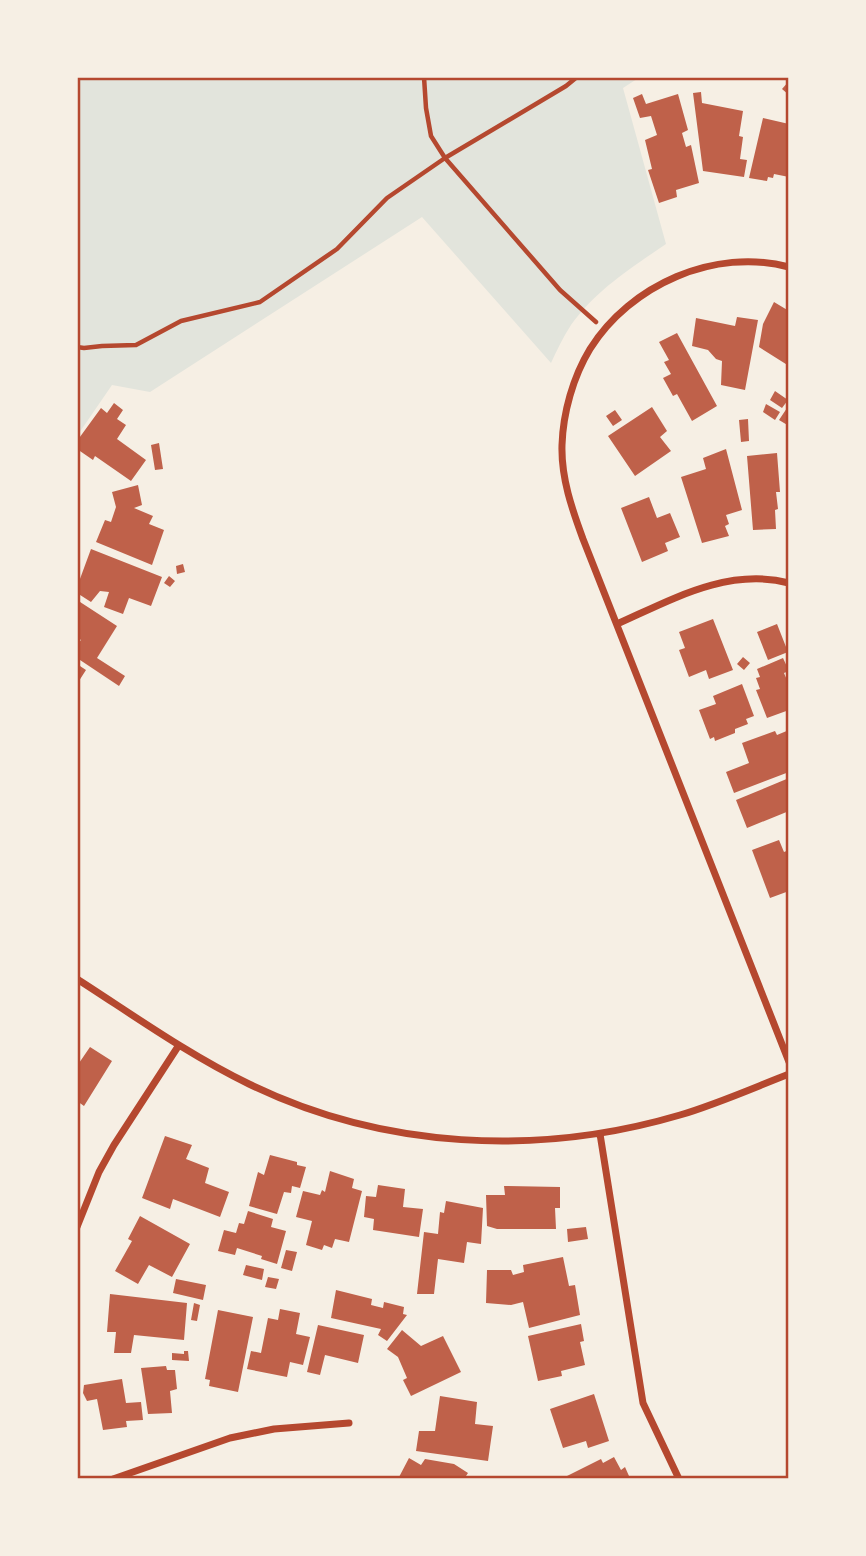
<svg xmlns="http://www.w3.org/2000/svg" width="866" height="1556" viewBox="0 0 866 1556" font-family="Signika,sans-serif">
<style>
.green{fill:#e2e4dc}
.building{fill:#bf614a}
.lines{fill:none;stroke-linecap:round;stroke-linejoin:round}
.path{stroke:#b5482f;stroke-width:4.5}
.minor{stroke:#b5482f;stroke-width:7}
.neatline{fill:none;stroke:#b5482f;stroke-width:2.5}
</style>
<rect width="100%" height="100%" fill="#f6efe4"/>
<path class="green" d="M77 77H640L623 88 666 244C631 268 596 290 571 325 563 337 557 350 551 363L422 217 150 392 112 385 77 436Z"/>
<path class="building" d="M789 81V95L782 89Z
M701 92 702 103 743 111 739 136 743 137 740 159 747 160 744 177 703 171 693 93Z
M642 94 646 104 678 94 688 130 682 133 686 147 691 145 699 183 676 190 677 197 659 203 648 170 652 169 645 140 657 135 651 116 640 118 633 98Z
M763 118 789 124V177L774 174 773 178 768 177 767 181 749 178Z
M774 302 789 311V366L759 347 763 324Z
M737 317 758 320 745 390 721 385 722 361 716 359 708 350 692 346 696 318 735 326Z
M677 333 717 406 692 421 677 394 673 396 663 378 671 374 664 362 669 360 659 342Z
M775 391 788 400 782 408 770 400Z
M114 403 123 410 117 419 126 425 117 439 146 460 131 481 95 456 93 460 77 449V441L101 408 107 413Z
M766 404 780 412 775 420 763 412Z
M789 405V426L779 420Z
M652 407 667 431 660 437 671 451 635 476 608 436Z
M615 410 622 420 613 426 606 416Z
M748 419 749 441 741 442 739 420Z
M159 443 163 469 155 470 151 445Z
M726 449 742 510 726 515 729 524 725 526 729 536 702 543 681 477 706 469 703 458Z
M777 453 780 492H776L778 509 775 510 776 529 753 530 747 456Z
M138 485 142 505 134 508 153 516 149 524 164 530 152 565 96 542 105 520 111 522 116 507 112 492Z
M649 497 657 518 670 513 680 537 665 543 668 551 642 562 621 508Z
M91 549 162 577 151 606 129 598 123 614 104 607 109 592 100 591 91 602 77 593V587Z
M183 564 185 572 177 574 176 566Z
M169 576 175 581 170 587 164 583Z
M77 600 117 626 97 658 125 676 119 686 77 658V645L81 640 77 637Z
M713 619 733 670 709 679 706 670 689 677 679 650 685 648 679 632Z
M777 624 788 652 768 660 757 632Z
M743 657 750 663 744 670 737 664Z
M783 658 789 671 784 673 789 685V710L767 718 756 690 760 689 756 678 760 677 757 669Z
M77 664 86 670 77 684Z
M742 684 754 716 746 719 748 724 735 729V733L715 741 714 737 710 739 699 710 716 704 713 696Z
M789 730V772L734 793 726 772 749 763 742 743 775 731 777 735Z
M789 778V811L747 828 736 800Z
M779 840 784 852 789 850V891L770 898 752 850Z
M90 1047 112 1061 84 1106 77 1101V1066Z
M165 1136 192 1145 186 1159 209 1168 205 1183 229 1192 220 1217 173 1199 170 1209 142 1198Z
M270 1155 297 1162V1165L306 1167 300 1188 292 1186 291 1193 284 1192 277 1214 249 1206 258 1172 264 1175Z
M330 1171 354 1179 352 1188 362 1191 349 1242 335 1239 332 1248 324 1245 322 1250 306 1245 312 1221 296 1217 303 1191 320 1195 322 1190 325 1192Z
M378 1185 405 1189 403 1207 423 1209 419 1237 373 1230 374 1219 364 1217 366 1196 376 1197Z
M504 1186 560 1187V1208H555L556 1229H497L487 1226 486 1195H505Z
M446 1201 483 1208 481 1244 467 1242 464 1263 438 1259 434 1294H417L424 1232 438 1234 440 1212 444 1213Z
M248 1211 273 1219 271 1227 286 1231 277 1264 261 1259 262 1256 237 1248 235 1255 218 1251 224 1230 236 1233 239 1223 244 1224Z
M140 1216 190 1244 172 1277 149 1265 138 1284 115 1271 132 1241 128 1239Z
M586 1227 588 1239 568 1242 567 1229Z
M286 1250 297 1252 292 1271 281 1268Z
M563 1257 569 1286 575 1285 580 1315 529 1328 523 1302 511 1305 486 1303 487 1270H511L513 1275 524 1272 523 1265Z
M246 1265 264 1269 262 1280 243 1275Z
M268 1277 279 1279 276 1289 265 1287Z
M176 1279 206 1285 203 1300 173 1293Z
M336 1290 372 1299 371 1305 383 1308 384 1302 404 1307 403 1314 407 1315 387 1341 378 1335 381 1329 331 1318Z
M110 1294 187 1303 184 1340 134 1335 131 1353H114L116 1332H107Z
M194 1303 200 1305 197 1321 191 1320Z
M280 1309 300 1313 296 1334 310 1337 303 1365 290 1362 287 1377 247 1369 251 1351 261 1353 268 1318 278 1320Z
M218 1310 253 1317 238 1392 209 1386 210 1380 205 1379Z
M581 1324 584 1341 580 1342 585 1365 561 1371 562 1376 538 1381 528 1336Z
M318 1325 364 1335 358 1363 325 1355 320 1375 307 1372Z
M402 1330 421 1346 443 1336 461 1372 411 1396 403 1380 407 1378 398 1357 387 1349Z
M184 1351H188L189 1361 172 1360V1353L184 1354Z
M166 1366 167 1370H175L177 1389 170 1391 172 1413 148 1414 141 1368Z
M122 1379 126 1403 141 1402 143 1420 126 1421 127 1427 103 1430 97 1399 87 1401 83 1393 84 1385Z
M594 1394 609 1441 588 1448 586 1441 563 1448 550 1409Z
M440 1396 477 1402 475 1424 493 1426 488 1461 416 1451 419 1431H435Z
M614 1457 621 1470 625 1467 629 1476 624 1479H569L567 1476 601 1459 603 1463Z
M409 1458 421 1465 425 1459 454 1464 468 1473 464 1479H398Z"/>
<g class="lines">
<path class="path" d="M424 77 426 108 431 136 445 158 560 290 596 322
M77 347 84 348 102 346 136 345 181 321 260 302 337 249 387 198 445 158 566 86 577 77"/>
<path class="minor" d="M789 267C715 247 630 285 590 349 573 377 563 413 562 445 561 478 572 509 583 539L789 1062
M617 624C671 600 728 567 789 583
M77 979C133 1015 189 1055 249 1084 382 1149 538 1157 680 1115 717 1104 753 1088 789 1074
M600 1134 643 1403 679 1479
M77 1227 99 1172 114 1145 179 1045
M113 1479 230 1438 274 1429 349 1423"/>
</g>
<rect width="866" height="1556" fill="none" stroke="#f6efe4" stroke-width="158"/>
<rect x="79" y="79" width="708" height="1398" class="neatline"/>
</svg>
